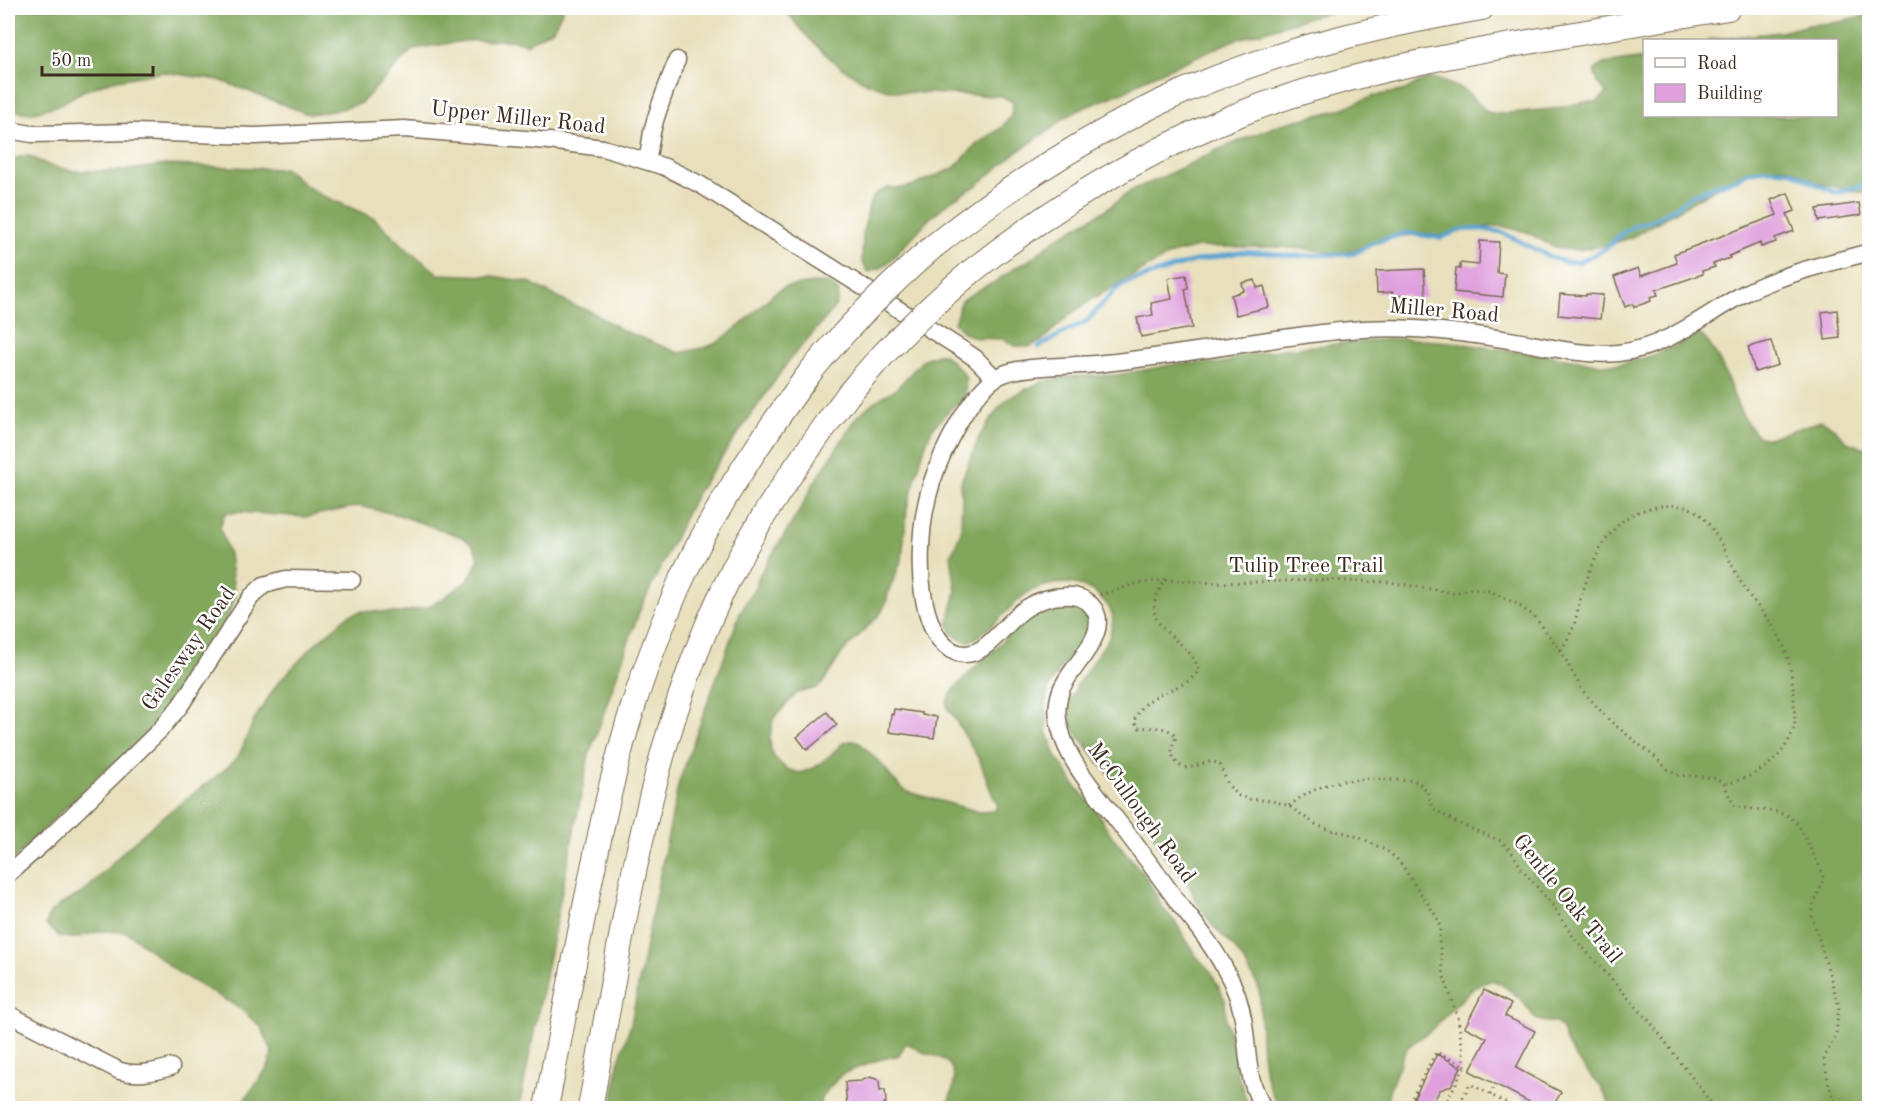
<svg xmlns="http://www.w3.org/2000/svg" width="1877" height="1116" viewBox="0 0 1877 1116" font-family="'Old Standard TT',serif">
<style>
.forest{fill:#81a65b;stroke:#5e683c;stroke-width:1.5}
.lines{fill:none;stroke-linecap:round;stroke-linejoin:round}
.stream{stroke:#58a3d0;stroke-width:4.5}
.building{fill:#dfa0dd}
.minor-casing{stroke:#786a55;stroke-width:19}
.highway-casing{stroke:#786a55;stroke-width:26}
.path{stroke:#786a55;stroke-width:3;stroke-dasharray:1.5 4.5;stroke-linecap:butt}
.minor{stroke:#fff;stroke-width:16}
.highway{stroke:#fff;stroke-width:24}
.highway-bridge-casing{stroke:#786a55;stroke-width:26;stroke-linecap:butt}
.highway-bridge{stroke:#fff;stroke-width:24}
.labels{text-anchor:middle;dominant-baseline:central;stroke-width:5;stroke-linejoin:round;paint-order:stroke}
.street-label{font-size:22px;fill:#3b2a1e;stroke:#fff}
</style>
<rect width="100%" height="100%" fill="#fff"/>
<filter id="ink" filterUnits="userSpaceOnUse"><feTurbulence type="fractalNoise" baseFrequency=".0167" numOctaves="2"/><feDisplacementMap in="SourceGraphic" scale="12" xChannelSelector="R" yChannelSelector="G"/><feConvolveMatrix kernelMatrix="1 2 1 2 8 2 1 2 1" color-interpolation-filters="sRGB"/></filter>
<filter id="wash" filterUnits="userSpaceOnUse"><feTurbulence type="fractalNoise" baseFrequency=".008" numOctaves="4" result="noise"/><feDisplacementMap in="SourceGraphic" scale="24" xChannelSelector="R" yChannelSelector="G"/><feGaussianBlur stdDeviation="1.35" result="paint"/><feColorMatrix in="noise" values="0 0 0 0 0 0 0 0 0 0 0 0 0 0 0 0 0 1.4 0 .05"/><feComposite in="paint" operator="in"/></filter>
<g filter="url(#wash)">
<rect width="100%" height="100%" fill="#e8e0bc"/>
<path class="forest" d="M8 8H564L553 29 526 44 513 40 464 41 413 49 361 103 334 111 308 114 219 80 163 72 111 81 83 91 59 105 31 113 8 110Z
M784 8H1356L1317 15 1232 41 1143 80 1128 90 1088 106 1064 118 1053 128 1018 151 976 186 952 200 930 218 892 259 881 268 868 272 862 261 863 233 869 205 876 193 888 188H902L915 185 954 168 977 144 1002 127 1011 116 1013 102 1001 96 901 92C854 88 810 44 784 8Z
M1869 15V194L1817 183 1793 169 1780 167 1754 171 1716 188 1630 238 1603 246 1577 250 1563 249 1550 245 1527 232 1501 226 1487 227 1439 236 1427 234 1400 236 1348 252 1333 253 1306 249 1278 247H1197L1171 254 1096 297 1072 313 1041 341 1029 347 1015 346 1003 339 976 338 964 333 954 323 962 300 984 287 995 282 1016 267 1028 261 1057 238 1102 212 1134 189 1159 179 1217 150 1281 124 1338 110 1374 96 1406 90 1417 83 1429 78 1440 80 1466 91 1487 112 1500 114 1552 109 1584 102H1597L1607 93 1598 83 1594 71 1603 64 1644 58V116H1836V40H1707L1780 32 1809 25 1839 22Z
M27 155 50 166 75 171H121L165 165 286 169 306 186 319 194 374 218 407 249 439 274 493 276 529 282 574 306 588 310 622 330 679 353 707 347 718 342 742 324 774 293 785 287 814 283H828L839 292 836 305 828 316 790 359 696 494 639 612 589 755 519 1108H237L240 1106 269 1066 272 1051 261 1027 238 1007 180 974 127 932 101 931 74 938 60 937 46 925 50 913 60 905 84 892 125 850 155 823 228 767 239 755 254 720 277 684 316 643 349 615 363 611 401 613 427 607 439 601 467 581 474 570 479 558 473 545 462 537 399 515 359 506 305 517 237 512 224 514 220 528 229 555 235 598 225 624 198 656 165 713 122 759 100 775 70 803 8 865V160Z
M1701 335C1731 363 1729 409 1759 437L1768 438 1821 421 1829 424 1849 443 1869 449V1108H1612L1601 1087 1577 1059 1567 1044 1561 1027 1554 1022H1545L1536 1019 1520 998 1501 984 1492 980 1474 987 1429 1032 1414 1042 1407 1048 1403 1056 1390 1088 1387 1101V1108H1280C1276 1099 1270 1092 1268 1084 1259 1055 1261 1024 1260 995L1258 986 1243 960 1233 946 1212 925 1197 903 1190 887 1163 853 1146 821 1134 807 1126 792 1099 763 1072 727 1069 709 1070 701 1077 685 1109 638C1115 618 1115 611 1100 597 1080 578 1052 581 1029 592 1017 599 1008 611 998 620 991 627 983 632 976 638L968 642 959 639 952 633 949 625V617L956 592 951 555 961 532 962 496 960 487 962 479 979 437 998 409 1010 397 1041 382 1066 377 1117 375 1176 364 1220 363 1229 362 1236 357 1284 349 1391 339H1415L1449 342 1579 360C1612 371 1644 360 1675 346 1684 342 1691 337 1701 335Z
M937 354H944L964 374 966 380 965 394 962 400 951 408 932 429 924 449 907 508 902 559 889 590 886 603 881 613 842 653 823 683 817 688 797 693 773 719 770 738 771 751 774 757 786 769 800 773 814 768 833 753 843 743 849 741H856L861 744 885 768 890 776 902 788 908 792 980 812 994 811 998 806 992 794 980 761 952 714C949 711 946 708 947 702 950 688 985 658 996 648 1006 638 1014 626 1025 618 1033 612 1058 602 1069 604 1076 606 1082 612 1087 618V631L1085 637 1078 648 1061 667 1051 684 1046 696 1047 731 1056 756 1075 786 1093 806 1111 835 1146 877 1163 908 1176 923 1196 956 1211 972 1225 1000 1226 1020 1233 1046 1238 1075 1249 1108H945C952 1095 961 1072 945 1061 939 1056 930 1055 923 1052 916 1049 913 1045 906 1043L899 1055 878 1060 842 1074 828 1089 821 1099 819 1108H612L618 1064 631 1024 654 903 679 782 740 613 754 588 760 574 800 510 813 485 856 418 872 403 896 389 924 359Z"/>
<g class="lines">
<path class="stream" d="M1039 347 1063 333 1087 321 1116 289 1129 282 1194 261 1242 252 1271 253 1290 256 1353 254 1375 242 1407 233 1441 238 1460 230 1481 229 1501 232 1553 258 1566 262H1579L1605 249 1625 231 1636 225 1655 219 1673 209 1691 196 1716 185 1737 179 1748 172 1767 169 1792 171 1809 181 1834 192H1841L1870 183"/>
</g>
<g id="blocks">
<path class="building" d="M1788 193 1795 211 1787 214 1794 231 1775 238 1776 242 1761 247 1760 243 1729 256 1730 258 1713 264 1715 267 1702 271 1703 274 1656 290 1658 295 1650 297 1651 301 1634 307 1632 304 1625 307 1614 277 1638 268 1641 276 1677 263 1674 254 1777 215 1771 200Z
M1859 203 1861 215 1819 221 1817 209Z
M1480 241 1499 242 1497 273 1505 274 1503 297 1454 292 1456 268 1460 269V263L1479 265Z
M1424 269 1426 298H1407V295L1393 296V292L1377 293 1376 271Z
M1186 275 1188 288 1185 289 1192 328 1141 337 1137 318 1153 315 1151 303 1172 299 1168 278Z
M1255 280 1257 288 1264 286 1269 307 1236 315 1231 295 1244 291 1242 283Z
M1560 294 1586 296V294L1603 295 1600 319 1558 315Z
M1837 310 1840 338 1825 340 1822 312Z
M1771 341 1778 365 1755 372 1748 347Z
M894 709 922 713V715L937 717 934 738 889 732 891 714 893 715Z
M827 712 837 725 807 750 797 737Z
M1484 990 1511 1004 1505 1016 1535 1031 1516 1068 1561 1092 1552 1108H1541L1470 1071 1487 1038 1465 1027Z
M1437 1054 1461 1067 1451 1086 1440 1090 1430 1108H1409Z
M870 1077 879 1080 880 1091 885 1090 886 1103H884L885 1108H847L845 1082 861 1081Z"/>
</g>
</g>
<g filter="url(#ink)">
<use href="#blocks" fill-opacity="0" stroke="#786a55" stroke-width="1.5"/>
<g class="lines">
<g class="minor-casing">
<path id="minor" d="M8 130 32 134 135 132 255 136 404 129 549 141 603 148 665 167 701 185 963 350 975 358 995 378
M647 161C650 150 650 139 653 128 659 105 668 83 677 60
M8 874 50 837 159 731 180 706 251 597 264 585 286 579 352 580
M8 1014 120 1071C138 1076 154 1072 171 1067
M1263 1108C1259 1100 1255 1091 1252 1081 1247 1063 1247 1043 1244 1024 1241 1004 1235 986 1225 969 1213 946 1196 925 1180 905 1159 876 1138 847 1116 819 1095 791 1068 762 1060 728 1056 716 1057 702 1061 690 1070 666 1115 631 1091 605 1084 598 1075 595 1065 596 1052 596 1039 600 1028 607 1006 619 986 661 958 653 945 649 937 638 932 626 915 587 919 522 932 482 942 451 970 392 999 376 1020 364 1078 367 1105 363 1160 357 1214 348 1269 340 1318 333 1366 326 1415 329 1450 331 1486 336 1521 342 1553 348 1586 356 1618 353 1668 348 1706 313 1749 291 1787 273 1829 263 1870 252"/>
</g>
<g class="highway-casing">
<path id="highway" d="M934 246C1003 191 1076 143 1156 104 1258 55 1370 27 1482 8
M972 271C1058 203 1147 149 1250 110 1338 77 1430 59 1523 43 1591 31 1660 19 1728 8
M546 1108C558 1045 570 981 583 917 597 848 611 777 632 710 645 668 661 627 678 587 713 509 761 439 811 371
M590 1108C623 932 648 740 729 578 761 513 805 453 848 395"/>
</g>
<path class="path" d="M1100 595 1135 584 1165 580
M1561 650C1565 644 1569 637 1572 630 1576 622 1577 612 1579 604 1588 574 1599 540 1624 520 1641 507 1678 499 1697 512 1716 526 1731 566 1743 586 1755 605 1773 622 1782 642 1790 661 1793 680 1794 700 1794 709 1796 719 1794 727 1785 760 1755 778 1724 784
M1289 806C1322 780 1350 777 1391 780 1400 781 1410 779 1418 782L1427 791 1432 807 1437 811 1455 822 1501 841 1511 851 1522 869 1553 906 1574 938 1651 1023 1715 1108
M1465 1066 1458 1018 1444 977 1439 940 1440 928 1437 917 1399 861 1387 851 1363 839 1347 833 1329 830 1315 824 1289 806 1273 801 1248 799 1239 796 1232 790 1227 782 1220 765C1216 763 1216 762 1211 762 1199 762 1184 776 1175 760 1173 758 1172 754 1172 751 1172 746 1175 741 1176 736 1166 725 1151 728 1138 728L1134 721C1150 685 1182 695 1199 670 1187 632 1131 632 1165 580L1219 583 1320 580 1389 582 1454 593 1470 589 1489 591 1515 603 1534 616 1561 651 1582 690 1611 722 1655 757 1667 769 1677 775 1715 778 1724 784 1733 804 1737 807 1777 812 1789 816 1798 824 1823 874 1822 884 1813 906 1812 916 1839 1006 1836 1033 1824 1059 1829 1085 1837 1108
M1490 1095 1494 1087
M1446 1103 1455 1108
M1407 1108 1436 1052 1465 1066 1443 1108
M1457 1108 1470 1084 1516 1108
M1520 1108 1523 1102"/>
<use href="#minor" class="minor"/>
<use href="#highway" class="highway"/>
<g class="highway-bridge-casing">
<path id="highway-bridge" d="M811 371C849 325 889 285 934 246
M848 395C885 349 927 309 972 271"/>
</g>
<use href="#highway-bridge" class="highway-bridge"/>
</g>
</g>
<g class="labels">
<g class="street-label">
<text transform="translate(518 118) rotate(6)">Upper Miller Road</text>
<text transform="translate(1444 311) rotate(5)">Miller Road</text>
<text x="1306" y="566">Tulip Tree Trail</text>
<text transform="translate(189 649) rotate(-55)">Galesway Road</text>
<text transform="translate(1141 813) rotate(54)">McCullough Road</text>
<text transform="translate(1567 899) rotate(51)">Gentle Oak Trail</text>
</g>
</g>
<rect width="1877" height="1116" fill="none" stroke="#fff" stroke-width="30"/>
<rect x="1643" y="39" width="195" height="78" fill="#ffffff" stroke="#b1aaa5" stroke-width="1.5"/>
<rect x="1655" y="58" width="30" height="9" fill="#ffffff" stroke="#b1aaa5" stroke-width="1.5"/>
<text x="1697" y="69" font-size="18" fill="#3b2a1e">Road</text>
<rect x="1655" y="84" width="30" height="18" fill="#dfa0dd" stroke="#b1aaa5" stroke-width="1.5"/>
<text x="1697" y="99" font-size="18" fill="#3b2a1e">Building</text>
<path d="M42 66v9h111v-9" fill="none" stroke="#3b2a1e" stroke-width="3"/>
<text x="51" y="66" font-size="18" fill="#3b2a1e" stroke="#ffffff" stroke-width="4.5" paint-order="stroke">50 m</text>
</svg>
